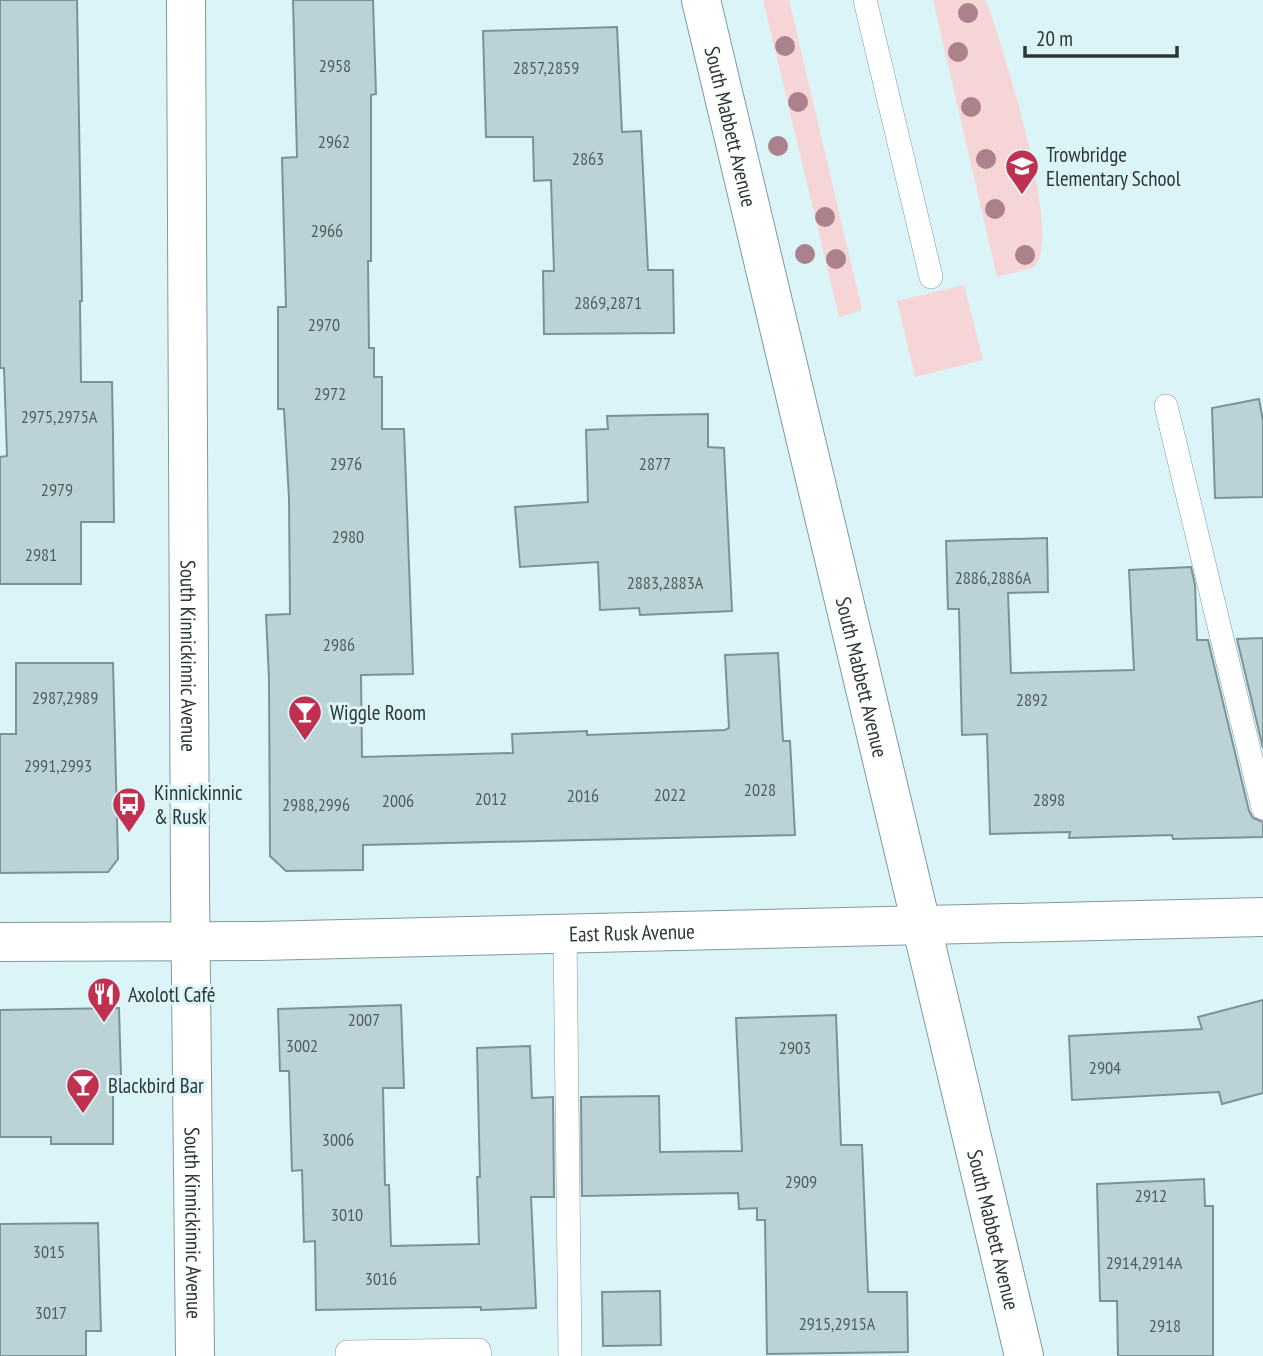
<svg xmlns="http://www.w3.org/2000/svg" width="1263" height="1356" viewBox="0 0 1263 1356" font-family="'PT Sans Narrow',sans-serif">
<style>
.green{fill:#f5d5d6}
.building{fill:#bbd3d6;stroke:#7c9396;stroke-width:2}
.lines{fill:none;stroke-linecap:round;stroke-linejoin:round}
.service-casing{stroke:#82999c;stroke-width:24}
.minor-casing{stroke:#82999c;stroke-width:40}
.secondary-casing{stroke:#82999c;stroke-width:40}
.service{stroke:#fff;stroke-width:23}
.minor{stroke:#fff;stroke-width:38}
.secondary{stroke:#fff;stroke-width:38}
.tree{fill:#ab818c}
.labels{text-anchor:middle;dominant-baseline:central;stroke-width:6;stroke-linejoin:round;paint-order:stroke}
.number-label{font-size:18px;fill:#505e60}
.street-label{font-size:21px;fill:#2d3738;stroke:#dbf4f7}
.poi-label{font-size:21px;fill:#2d3738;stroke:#dbf4f7;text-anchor:start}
</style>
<rect width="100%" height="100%" fill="#dbf4f7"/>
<path class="green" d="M763 0H789L862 310 839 317Z
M933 0H984L988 5C1001 45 1066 241 1033 268L997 277Z
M964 285 983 360 915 377 897 301Z"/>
<path class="building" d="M0 0H77L82 301H80L81 382H112L113 434 114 522H81V584H0V457L7 456 4 368H0Z
M293 0H373L376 94 371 95V261H368L369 348H374V377H382V429H404L413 674 361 675 362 757 513 753 512 734 587 731V735L725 730 729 728 725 655 778 653 783 741H790L795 835 363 845V870L286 871 270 856 269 678 266 615 290 614 289 498 284 409H278V307H286L282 158 297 157Z
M617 27 622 132 641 131 648 270H673L674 333 544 334 543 271H554L551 180 534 181 533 137H486L483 31Z
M1259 399 1263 421V497L1215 498 1212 408Z
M708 414V447L724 448 732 611 640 615 639 608 600 610 598 562 520 567 515 507 588 502 586 430 608 429 607 416Z
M1047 538 1048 592 1008 593 1011 673 1134 670 1129 570 1191 567 1195 585 1197 640H1208L1249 811 1253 818 1263 822V837L1173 839 1172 835 1069 838 1070 832 990 834 987 734 962 735 959 609H948L946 541Z
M1263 638V748L1237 639Z
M16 663H113L118 859 108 872 0 873V734H16Z
M1263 1000V1093L1222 1104 1219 1092 1072 1100 1069 1036 1202 1029 1198 1017Z
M401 1005 404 1088H383L385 1185H389L391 1246 479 1244 477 1177H480L477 1048 530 1046 532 1098 553 1097 554 1197H531L536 1308 481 1310V1307L316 1310 315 1241 304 1242 302 1170 292 1171 289 1071H280L278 1009Z
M119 1008 121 1077 113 1078V1144H51V1137H0V1010Z
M836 1015 841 1145H862L868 1292H907L908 1352 767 1354 765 1220H757V1208L739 1209 738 1193 582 1196 581 1097 659 1096 660 1152 742 1151 736 1018Z
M1204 1179 1205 1206H1213V1356H1118L1117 1301H1100L1097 1184Z
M98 1223 101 1331H86V1356H0V1224Z
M660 1291 661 1345 603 1346 602 1292Z"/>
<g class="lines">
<g class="service-casing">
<path id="service" d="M865 0 931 277
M1166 406 1263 808
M565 934 570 1356
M347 1356V1352L479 1350 480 1356"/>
</g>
<g class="minor-casing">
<g id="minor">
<path id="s1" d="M701 0 1024 1356"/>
<path id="s2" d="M0 942 261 941 1263 917"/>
</g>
</g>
<g class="secondary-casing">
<g id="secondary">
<path id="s3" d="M186 0 190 889 195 1356"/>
</g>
</g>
<use href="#service" class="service"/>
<use href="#minor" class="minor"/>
<use href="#secondary" class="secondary"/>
</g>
<g class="tree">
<circle cx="968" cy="13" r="10"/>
<circle cx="785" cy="46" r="10"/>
<circle cx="958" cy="52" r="10"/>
<circle cx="798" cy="102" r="10"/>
<circle cx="971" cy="107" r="10"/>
<circle cx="778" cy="146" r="10"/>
<circle cx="986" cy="159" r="10"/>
<circle cx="995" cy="209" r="10"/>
<circle cx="825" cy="217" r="10"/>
<circle cx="805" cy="254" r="10"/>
<circle cx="1025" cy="255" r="10"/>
<circle cx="836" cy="259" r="10"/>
</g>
<defs>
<g id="school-pin" transform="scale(1.75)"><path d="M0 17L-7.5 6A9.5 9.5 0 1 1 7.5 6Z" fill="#c0304f" stroke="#dbf4f7"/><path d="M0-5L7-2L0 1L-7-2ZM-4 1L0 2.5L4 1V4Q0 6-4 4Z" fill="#fff"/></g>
<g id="bar-pin" transform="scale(1.75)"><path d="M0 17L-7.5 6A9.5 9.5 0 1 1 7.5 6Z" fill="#c0304f" stroke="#dbf4f7"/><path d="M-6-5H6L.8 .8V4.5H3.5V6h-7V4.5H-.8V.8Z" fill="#fff"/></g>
<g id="bus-pin" transform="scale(1.75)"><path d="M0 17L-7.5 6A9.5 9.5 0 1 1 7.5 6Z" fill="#c0304f" stroke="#dbf4f7"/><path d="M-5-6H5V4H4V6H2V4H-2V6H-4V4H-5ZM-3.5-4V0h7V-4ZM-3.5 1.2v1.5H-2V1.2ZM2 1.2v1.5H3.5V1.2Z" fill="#fff"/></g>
<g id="restaurant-pin" transform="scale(1.75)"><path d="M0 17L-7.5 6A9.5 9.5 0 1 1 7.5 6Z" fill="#c0304f" stroke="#dbf4f7"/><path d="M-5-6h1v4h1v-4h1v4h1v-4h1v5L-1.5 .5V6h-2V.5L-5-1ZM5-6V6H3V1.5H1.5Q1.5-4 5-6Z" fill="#fff"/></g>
</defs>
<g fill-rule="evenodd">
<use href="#school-pin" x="1022" y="166"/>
<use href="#bar-pin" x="305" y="712"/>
<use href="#bus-pin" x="129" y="804"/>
<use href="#restaurant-pin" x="104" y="994"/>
<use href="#bar-pin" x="83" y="1085"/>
</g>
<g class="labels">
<g class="number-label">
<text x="335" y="65">2958</text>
<text x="546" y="67">2857,2859</text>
<text x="334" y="141">2962</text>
<text x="588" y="158">2863</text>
<text x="327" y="230">2966</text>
<text x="608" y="302">2869,2871</text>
<text x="324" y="324">2970</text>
<text x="330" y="393">2972</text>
<text x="59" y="416">2975,2975A</text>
<text x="346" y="463">2976</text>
<text x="655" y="463">2877</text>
<text x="57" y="489">2979</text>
<text x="348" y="536">2980</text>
<text x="41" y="554">2981</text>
<text x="993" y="577">2886,2886A</text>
<text x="665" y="582">2883,2883A</text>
<text x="339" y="644">2986</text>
<text x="65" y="697">2987,2989</text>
<text x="1032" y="699">2892</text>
<text x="58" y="765">2991,2993</text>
<text x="760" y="789">2028</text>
<text x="670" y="794">2022</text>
<text x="583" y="795">2016</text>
<text x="491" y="798">2012</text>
<text x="1049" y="799">2898</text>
<text x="398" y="800">2006</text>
<text x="316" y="804">2988,2996</text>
<text x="364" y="1019">2007</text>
<text x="302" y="1045">3002</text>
<text x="795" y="1047">2903</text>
<text x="1105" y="1067">2904</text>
<text x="338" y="1139">3006</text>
<text x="801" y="1181">2909</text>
<text x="1151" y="1195">2912</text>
<text x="347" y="1214">3010</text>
<text x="49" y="1251">3015</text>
<text x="1144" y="1262">2914,2914A</text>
<text x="381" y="1278">3016</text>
<text x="51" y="1312">3017</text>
<text x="837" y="1323">2915,2915A</text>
<text x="1165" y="1325">2918</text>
</g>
<g class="street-label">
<text stroke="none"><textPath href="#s1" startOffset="130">South Mabbett Avenue</textPath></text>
<text stroke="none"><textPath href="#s3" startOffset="656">South Kinnickinnic Avenue</textPath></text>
<text stroke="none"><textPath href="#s1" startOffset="696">South Mabbett Avenue</textPath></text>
<text stroke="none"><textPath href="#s2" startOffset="632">East Rusk Avenue</textPath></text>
<text stroke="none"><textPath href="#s3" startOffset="1223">South Kinnickinnic Avenue</textPath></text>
<text stroke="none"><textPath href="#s1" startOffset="1264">South Mabbett Avenue</textPath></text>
</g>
<g class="poi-label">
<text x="1046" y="154">Trowbridge<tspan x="1046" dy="24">Elementary School</tspan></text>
<text x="330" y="712">Wiggle Room</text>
<text x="154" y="792">Kinnickinnic<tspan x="154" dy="24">&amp; Rusk</tspan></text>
<text x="128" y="994">Axolotl Café</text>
<text x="108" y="1085">Blackbird Bar</text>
</g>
</g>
<path d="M1025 46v10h152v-10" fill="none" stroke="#2d3738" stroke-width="3.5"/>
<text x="1036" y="46" font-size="21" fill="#2d3738" stroke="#dbf4f7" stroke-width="5" paint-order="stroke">20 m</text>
</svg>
